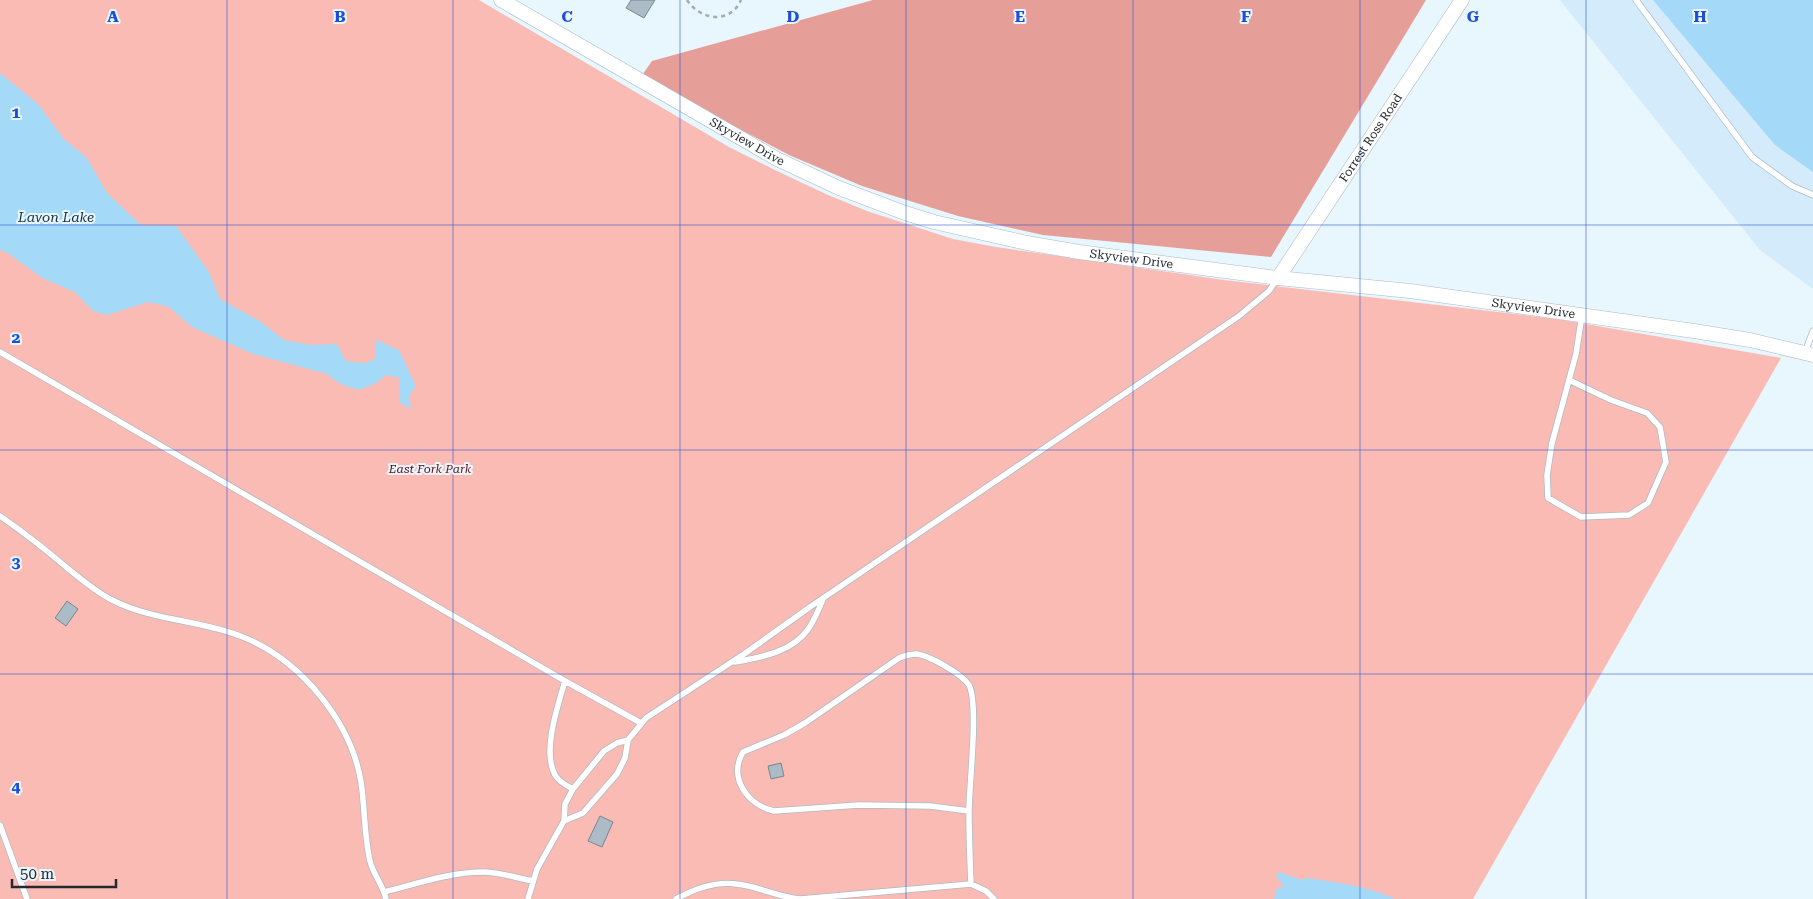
<svg xmlns="http://www.w3.org/2000/svg" width="1813" height="899" viewBox="0 0 1813 899" font-family="'Roboto Serif',serif">
<style>
.built{fill:#d3ebfa}
.green{fill:#fbbbb5}
.forest{fill:#e59e98}
.water{fill:#a5d9f8}
.building{fill:#acbcc6;stroke:#778690}
.lines{fill:none;stroke-linecap:round;stroke-linejoin:round}
.service-casing{stroke:#abbbc5;stroke-width:7}
.tertiary-casing{stroke:#abbbc5;stroke-width:15}
.path{stroke:#a1acb3;stroke-width:2.5;stroke-dasharray:4 4;stroke-linecap:butt}
.service{stroke:#fff;stroke-width:5.5}
.tertiary{stroke:#fff;stroke-width:14}
.grid{fill:none;stroke:#1d4ed8;stroke-width:1;stroke-opacity:0.55}
.labels{text-anchor:middle;dominant-baseline:central;stroke-width:4;stroke-linejoin:round;paint-order:stroke}
.street-label{font-size:12px;fill:#23292d;stroke:#e8f6fe}
.park-label{font-size:12px;font-style:italic;fill:#641014;stroke:#e8f6fe}
.water-label{font-size:14px;font-style:italic;fill:#133142;stroke:#e8f6fe}
.grid-label{font-size:16px;text-anchor:middle;font-weight:bold;fill:#1d4ed8;stroke:#e8f6fe;stroke-width:4;stroke-linejoin:round;paint-order:stroke}
</style>
<rect width="100%" height="100%" fill="#e8f6fe"/>
<path class="built" d="M1560 0H1813V289L1760 250Z"/>
<path class="green" d="M0 0H479L729 147 777 171 828 195 867 211 953 239 996 247 1224 280 1557 319 1781 358 1473 899H0Z"/>
<path class="forest" d="M873 0H1426L1271 257 1043 235 958 216 862 186 789 155 730 124 643 74 652 61Z"/>
<path class="water" d="M1653 0H1813V172L1775 145Z
M0 73 38 104 64 139 87 158 107 193 141 225 176 226 209 272 220 299 261 322 284 340 310 345 337 344 346 361 365 363 375 359 376 340 399 350 416 386 409 396 411 409 400 403 399 378 386 375 375 384 358 390 340 384 327 374 253 354 192 327 169 307 148 302 107 315 93 311 75 292 44 279 6 252 0 250Z
M1279 872 1302 880 1306 878C1337 882 1367 886 1395 899H1274L1277 888 1284 886 1276 876Z"/>
<path class="building" d="M631 0H655L644 18 626 8Z
M67 601 78 609 66 626 55 618Z
M781 763 784 776 771 779 768 766Z
M600 816 613 822 602 847 588 841Z"/>
<g class="lines">
<g class="service-casing">
<path id="service" d="M1636 0 1752 157 1792 186 1813 195
M0 352 565 681 641 723
M1805 352 1813 331
M1569 380 1611 400 1647 413 1660 427 1666 462 1648 503 1629 515 1581 517 1548 498 1547 475 1552 443 1576 354 1582 315
M0 516C23 532 45 549 66 567 81 579 96 592 112 600 153 621 201 620 243 637 300 660 351 721 361 782 365 808 364 835 370 861 373 874 383 885 386 899
M735 662C762 657 793 652 809 628 815 619 819 609 823 599
M565 681C558 705 542 751 555 775 559 782 567 786 573 789
M969 811 930 806 859 805 774 811C747 805 728 777 743 752L784 735 805 723 899 658C904 656 910 654 917 654 930 656 962 674 969 685 979 704 969 786 969 811 969 835 970 860 971 884
M564 821 583 813 617 774 625 758 628 740 646 718 744 654 810 607 1239 316 1269 291 1277 279
M0 825 27 899
M384 892C416 884 450 872 483 872 500 872 516 878 533 881
M528 899 537 869 564 821 565 804 573 789 604 751 617 743 628 740
M676 899C694 889 715 881 736 884 758 886 777 897 800 899
M801 899 971 884 986 891 994 899"/>
</g>
<g class="tertiary-casing">
<g id="tertiary">
<path id="s1" d="M501 0 777 159 839 188 905 213 934 222 1027 243 1079 252 1278 278 1410 291 1694 331 1750 340 1813 355"/>
<path id="s2" d="M1278 278 1462 0"/>
</g>
</g>
<path class="path" d="M687 0C700 20 730 25 741 0"/>
<use href="#service" class="service"/>
<use href="#tertiary" class="tertiary"/>
</g>
<path class="grid" d="M227 0V899M453 0V899M680 0V899M906 0V899M1133 0V899M1360 0V899M1586 0V899M0 225H1813M0 450H1813M0 674H1813"/>
<g class="labels">
<g class="street-label">
<text stroke="none"><textPath href="#s2" startOffset="168">Forrest Ross Road</textPath></text>
<text stroke="none"><textPath href="#s1" startOffset="284">Skyview Drive</textPath></text>
<text stroke="none"><textPath href="#s1" startOffset="689">Skyview Drive</textPath></text>
<text stroke="none"><textPath href="#s1" startOffset="1094">Skyview Drive</textPath></text>
</g>
<g class="park-label">
<text x="430" y="469">East Fork Park</text>
</g>
<g class="water-label">
<text x="56" y="217">Lavon Lake</text>
</g>
</g>
<g class="grid-label">
<text x="113" y="22">A</text>
<text x="340" y="22">B</text>
<text x="567" y="22">C</text>
<text x="793" y="22">D</text>
<text x="1020" y="22">E</text>
<text x="1246" y="22">F</text>
<text x="1473" y="22">G</text>
<text x="1700" y="22">H</text>
<text x="16" y="118">1</text>
<text x="16" y="343">2</text>
<text x="16" y="568">3</text>
<text x="16" y="792">4</text>
</g>
<path d="M12 879v8h104v-8" fill="none" stroke="#23292d" stroke-width="2.5"/>
<text x="20" y="879" font-size="15" fill="#23292d" stroke="#e8f6fe" stroke-width="4" paint-order="stroke">50 m</text>
</svg>
